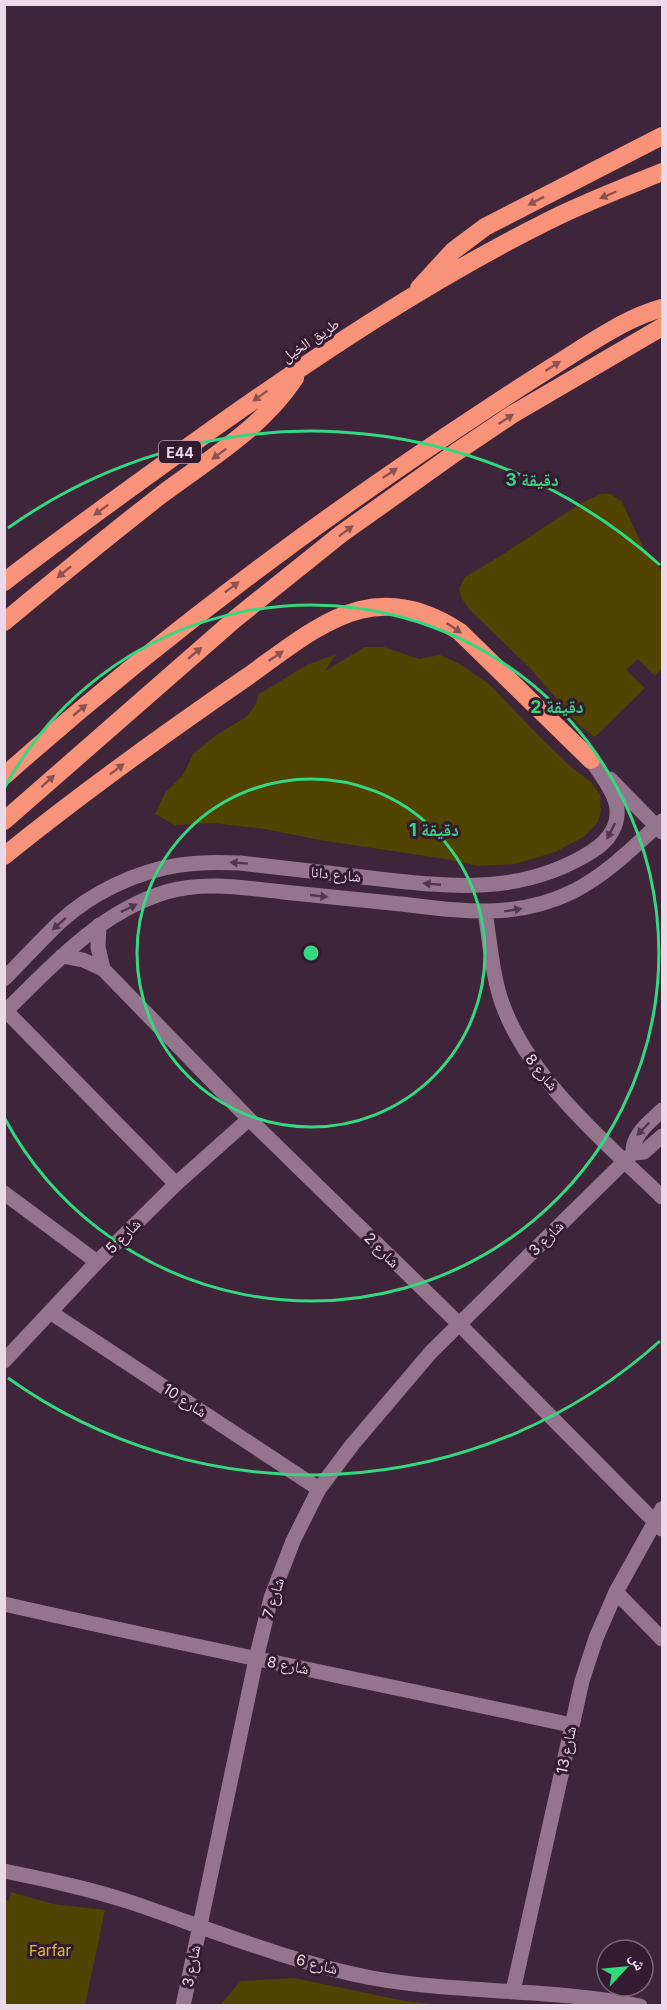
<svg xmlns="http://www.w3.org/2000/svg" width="667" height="2010" viewBox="0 0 667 2010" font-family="Inter,'Noto Naskh Arabic',sans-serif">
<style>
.green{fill:#514302}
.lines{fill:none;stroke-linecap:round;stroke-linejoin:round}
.minor{stroke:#94758d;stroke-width:15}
.highway{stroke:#f89279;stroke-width:18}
.oneway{fill:#8d5151}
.oneway2{fill:#52364c}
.ring{fill:none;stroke:#34d881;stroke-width:3}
.labels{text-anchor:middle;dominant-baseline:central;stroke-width:6;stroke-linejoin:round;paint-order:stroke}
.shield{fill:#351b30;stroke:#b4a0af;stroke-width:1.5}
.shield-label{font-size:14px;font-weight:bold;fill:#ead9e6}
.street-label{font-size:15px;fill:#ead9e6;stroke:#351b30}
.park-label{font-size:15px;fill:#dcbd3e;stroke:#351b30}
.centre{fill:#34d881;stroke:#351b30;stroke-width:3}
.ring-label{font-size:18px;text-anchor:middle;font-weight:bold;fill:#34d881;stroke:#351b30;stroke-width:6;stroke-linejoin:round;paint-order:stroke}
</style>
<rect width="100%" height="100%" fill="#3f253a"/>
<path class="green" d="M602 494H611L622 502 643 547 662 571V668L655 676 638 659 626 670 645 688 595 737 581 727 530 668 470 610 462 599 459 589 465 577 497 558 583 502Z
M365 647H384L419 659 440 655 460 664 489 684 541 738 571 767 591 782 600 794 601 810 598 822 585 836 555 852 515 864 478 866 445 859 320 840 265 829 213 823 175 825 155 814 165 793 183 775 193 754 218 734 246 717 256 704 259 694 307 665 336 654 325 671Z
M11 1892 53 1904 105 1910 85 2005H5V1900L9 1901Z
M294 1978 405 2001 444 2005H220L241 1981Z"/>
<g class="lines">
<path class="minor" d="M610 779 662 832
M485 912C490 942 492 974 502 1003 529 1079 605 1142 662 1197
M99 925 98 947 103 969
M62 956 83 960 103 969 249 1119 459 1324 662 1529
M4 979C23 960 41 940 60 922 91 893 137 871 180 865 199 862 220 862 240 863 283 868 327 873 371 878 449 887 521 896 591 852 609 841 621 824 616 803 612 788 600 773 591 760
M6 1011 176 1184
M4 1013C52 965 100 912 166 892 205 881 244 888 283 892 322 896 361 900 401 904 462 911 516 920 574 891 607 874 635 846 662 821
M633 1153C632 1134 650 1122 662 1110
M4 1193 97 1262
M50 1312 319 1489
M4 1361 97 1262 176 1184 249 1119
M616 1592 662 1639
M4 1604C193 1647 382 1684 571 1725
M4 1871C48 1880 91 1889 133 1903 212 1930 290 1962 372 1978 461 1994 551 1988 640 2006
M513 1991 582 1681 596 1638 616 1592 662 1509
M183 2006 256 1659 271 1598 293 1541 319 1489 352 1445 431 1352 633 1153 644 1152 662 1136"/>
<path class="highway" d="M419 288 453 251 485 227 662 136
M4 582C74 528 146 477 217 426 322 352 430 280 546 222 583 203 623 188 662 172
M4 622C56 579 108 536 161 495 209 459 261 429 295 378
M4 776C157 640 319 519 490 407 520 387 551 368 582 348 608 332 633 316 662 308
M4 821 235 619 341 534 455 453 513 414 662 327
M4 856C82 793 164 734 247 677 281 653 320 620 360 610 396 601 430 612 460 632L591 760"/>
</g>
<defs><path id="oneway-solid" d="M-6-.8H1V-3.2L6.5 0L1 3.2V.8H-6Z" transform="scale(1.5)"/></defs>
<g class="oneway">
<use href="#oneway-solid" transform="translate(608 195) rotate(157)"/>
<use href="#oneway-solid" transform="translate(536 201) rotate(153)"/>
<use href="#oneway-solid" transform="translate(553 366) rotate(-33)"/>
<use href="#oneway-solid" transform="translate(260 396) rotate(145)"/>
<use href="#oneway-solid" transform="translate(506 419) rotate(-33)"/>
<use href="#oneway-solid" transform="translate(219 454) rotate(144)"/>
<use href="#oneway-solid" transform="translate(390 473) rotate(-34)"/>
<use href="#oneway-solid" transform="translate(101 510) rotate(144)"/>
<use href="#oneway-solid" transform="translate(346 531) rotate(-37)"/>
<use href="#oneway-solid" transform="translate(64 572) rotate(141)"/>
<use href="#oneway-solid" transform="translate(232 587) rotate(-37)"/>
<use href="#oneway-solid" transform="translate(454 628) rotate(34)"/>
<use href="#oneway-solid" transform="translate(195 653) rotate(-40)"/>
<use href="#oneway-solid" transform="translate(276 656) rotate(-34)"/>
<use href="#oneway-solid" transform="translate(80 710) rotate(-40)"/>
<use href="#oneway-solid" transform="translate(117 769) rotate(-37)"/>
<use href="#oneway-solid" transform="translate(48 781) rotate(-42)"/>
</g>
<g class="oneway2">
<use href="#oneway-solid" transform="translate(611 831) rotate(117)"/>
<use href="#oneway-solid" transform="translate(239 863) rotate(-176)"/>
<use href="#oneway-solid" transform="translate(432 884) rotate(-175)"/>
<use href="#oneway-solid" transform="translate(319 896) rotate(6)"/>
<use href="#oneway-solid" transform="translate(129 908) rotate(-26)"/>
<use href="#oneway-solid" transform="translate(513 910) rotate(-9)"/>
<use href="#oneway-solid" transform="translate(59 924) rotate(138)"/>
<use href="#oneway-solid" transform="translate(643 1129) rotate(134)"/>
</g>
<g class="ring">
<circle cx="311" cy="953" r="174"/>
<path d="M5 787A348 348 0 1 1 5 1119"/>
<path d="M660 1341A522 522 0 0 1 8 1378M8 528A522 522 0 0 1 660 565"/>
</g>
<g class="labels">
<rect class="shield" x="159" y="441" width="42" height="22" rx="4.5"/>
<g class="shield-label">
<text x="180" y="452">E44</text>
</g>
<g class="street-label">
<text transform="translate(310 340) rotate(-34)">طريق الخيل</text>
<text transform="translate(336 874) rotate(6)">شارع دانا</text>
<text transform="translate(542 1072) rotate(51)">شارع 8</text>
<text transform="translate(123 1236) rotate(-45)">شارع 5</text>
<text transform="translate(546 1238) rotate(-45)">شارع 3</text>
<text transform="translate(382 1250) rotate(45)">شارع 2</text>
<text transform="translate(185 1400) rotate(33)">شارع 10</text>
<text transform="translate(273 1598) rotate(-73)">شارع 7</text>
<text transform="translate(288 1665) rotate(11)">شارع 8</text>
<text transform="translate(566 1750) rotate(-78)">شارع 13</text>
<text transform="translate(317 1964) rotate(14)">شارع 6</text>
<text transform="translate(191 1966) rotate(-79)">شارع 3</text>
</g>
<g class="park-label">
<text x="50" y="1950">Farfar</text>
</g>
</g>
<circle cx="311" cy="953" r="9" class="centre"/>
<g class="ring-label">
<text x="532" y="486">3 دقيقة</text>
<text x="557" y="713">2 دقيقة</text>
<text x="434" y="836">1 دقيقة</text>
</g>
<rect width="667" height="2010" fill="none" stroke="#ead9e6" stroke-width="12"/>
<g transform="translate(625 1968) rotate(64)"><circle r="28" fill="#351b30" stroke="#7d6779" stroke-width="1.5"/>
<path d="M0-4.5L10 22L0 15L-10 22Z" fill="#34d881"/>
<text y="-9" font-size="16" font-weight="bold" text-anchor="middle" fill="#ead9e6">ش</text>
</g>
</svg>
